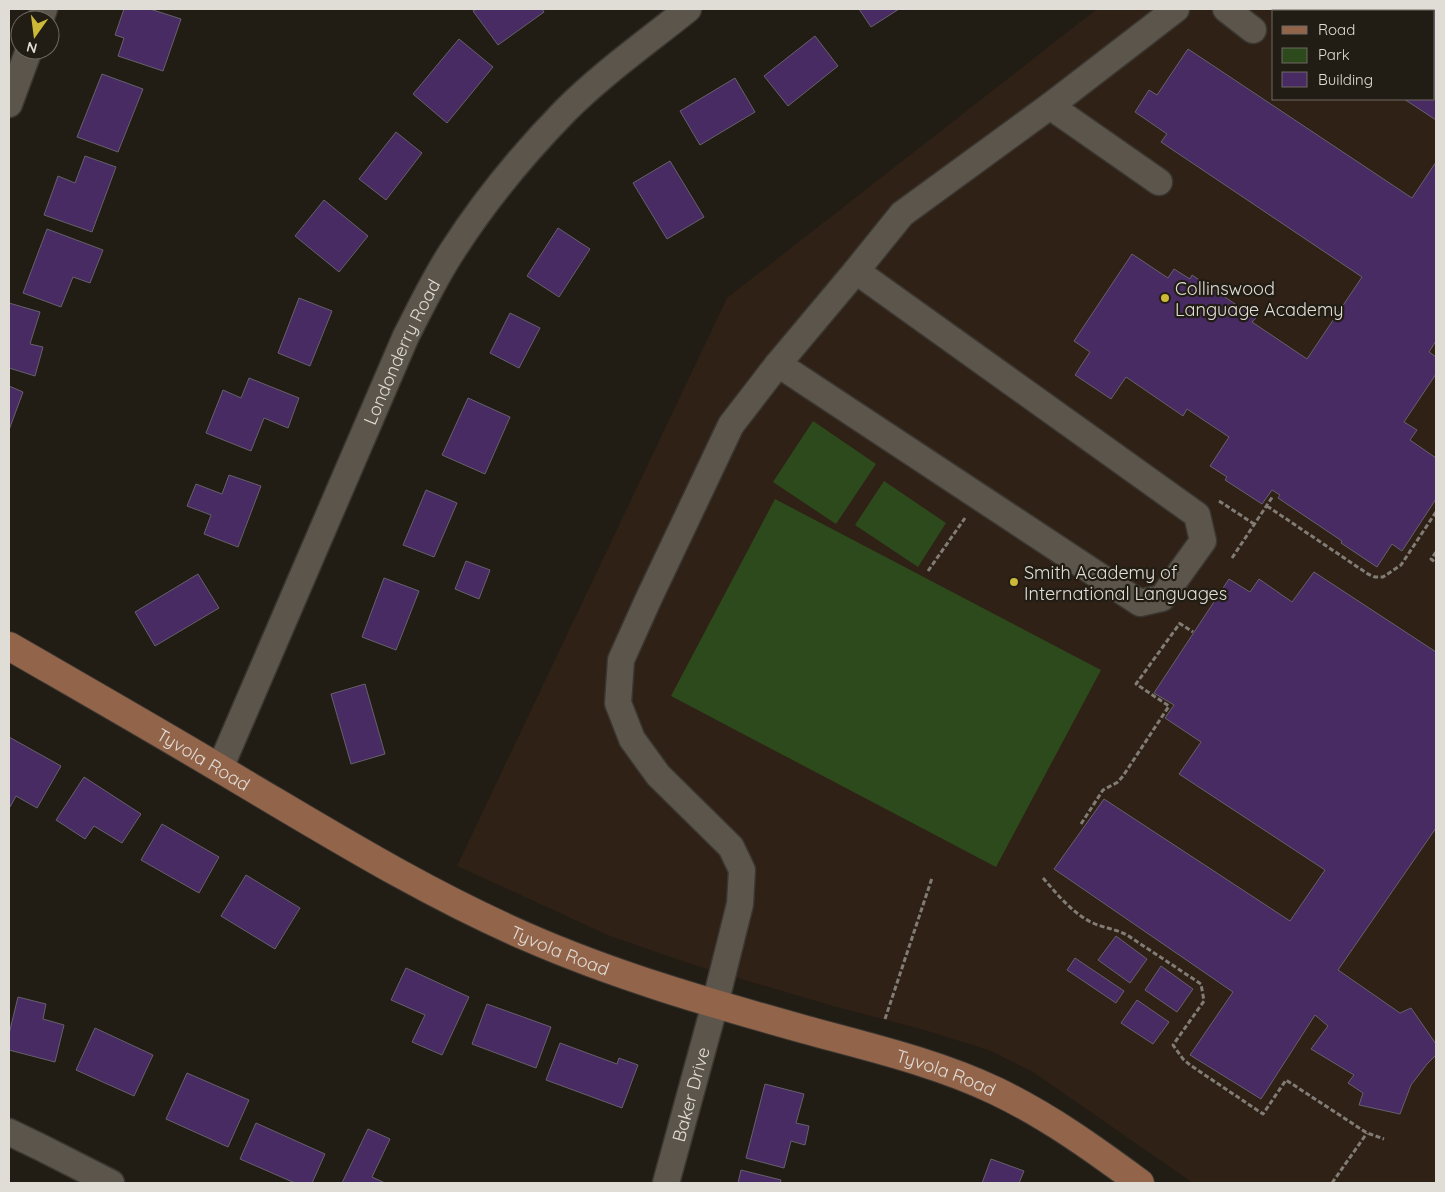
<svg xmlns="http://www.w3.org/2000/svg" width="1445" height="1192" viewBox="0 0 1445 1192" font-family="Quicksand,sans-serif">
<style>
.education{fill:#2f2115;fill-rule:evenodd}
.green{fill:#2d4a1d}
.building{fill:#472b62;stroke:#66616c}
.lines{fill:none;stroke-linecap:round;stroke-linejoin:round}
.minor-casing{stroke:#3a3631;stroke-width:29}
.major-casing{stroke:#3a3631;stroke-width:30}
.path{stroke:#817c75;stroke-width:3;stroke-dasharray:5 2.5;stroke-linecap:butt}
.minor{stroke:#5b554b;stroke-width:26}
.major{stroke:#92644a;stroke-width:28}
.poi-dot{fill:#cdb938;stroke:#221d14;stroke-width:2}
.labels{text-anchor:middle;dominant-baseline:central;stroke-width:4.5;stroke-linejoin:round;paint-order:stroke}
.poi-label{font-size:18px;fill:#e0dcd6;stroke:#221d14;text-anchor:start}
.street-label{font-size:18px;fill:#e0dcd6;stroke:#221d14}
</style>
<rect width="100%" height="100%" fill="#221d14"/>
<path class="education" d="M1097 9H1436V1183H1193L1033 1072 989 1050 921 1029 833 1006 694 965 610 936 457 866 727 298ZM1274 11H1434V99H1274Z"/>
<path class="green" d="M813 421 876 464 836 524 773 482Z
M884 481 946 523 918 567 855 525Z
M775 499 1101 670 996 867 671 696Z"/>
<path class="building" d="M124 9H150L181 19 163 71 118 56 124 38 115 35Z
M477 9H542L544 12 498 45 473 11Z
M859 9H899L871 27Z
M1274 9H1436V120L1404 99H1434V11L1274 12 1272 11Z
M815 36 838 66 788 106 764 76Z
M459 39 493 67 447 123 413 94Z
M1188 49 1412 198 1436 162V341L1429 352 1436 357V374L1404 422 1417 430 1410 440 1436 458V499L1402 551 1392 544 1377 567 1341 543 1342 541 1278 498 1280 495 1272 490 1262 504 1225 480 1227 477 1210 466 1229 437 1187 409 1183 416 1126 377 1111 399 1075 375 1090 352 1074 341 1132 254 1168 278 1174 269 1190 279 1192 275 1256 318 1252 322 1307 359 1362 277 1161 142 1167 134 1135 112 1149 90 1157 95Z
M102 74 143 89 118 152 77 137Z
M735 78 755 112 700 145 680 111Z
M396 132 422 153 386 200 359 179Z
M85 156 116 167 92 232 44 215 58 176 75 183Z
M670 161 704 217 667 239 633 183Z
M324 200 368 236 339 272 295 236Z
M558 228 590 249 559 297 527 276Z
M47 229 103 250 90 283 73 277 61 307 23 293Z
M299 298 332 311 310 366 278 353Z
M9 303 40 312 30 344 43 347 35 376 9 368Z
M510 313 540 328 519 368 490 353Z
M249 378 299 398 288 428 264 418 251 451 206 433 223 390 241 398Z
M9 386 23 392 9 430Z
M468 398 510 417 485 474 442 455Z
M229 475 261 486 238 547 204 534 211 515 187 506 196 484 222 494Z
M426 490 457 503 434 557 403 545Z
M466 561 490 570 479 599 455 589Z
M1314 572 1436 652V828L1338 970 1400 1013 1411 1008 1436 1044V1055L1427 1064 1411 1085 1400 1114 1359 1105 1363 1093 1348 1083 1354 1075 1311 1049 1328 1026 1315 1015 1261 1099 1190 1055 1233 992 1054 869 1104 799 1290 921 1325 870 1179 774 1201 742 1165 718 1174 705 1154 693 1229 579 1250 592 1259 579 1292 602Z
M198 574 219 608 155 646 135 612Z
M384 578 419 591 396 650 362 637Z
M365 684 385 754 351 764 331 694Z
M9 737 61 766 37 808 16 796 10 807 9 806Z
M84 777 141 814 122 843 94 826 85 839 56 820Z
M162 824 219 857 199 893 141 860Z
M246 875 300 908 275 949 221 916Z
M1116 936 1147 959 1130 983 1098 960Z
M1075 958 1124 991 1116 1003 1067 970Z
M1161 966 1193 989 1177 1012 1145 990Z
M406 968 469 997 442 1055 412 1042 425 1015 391 1000Z
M18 997 46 1004 43 1019 64 1025 55 1062 9 1050V1034Z
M1137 1000 1169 1022 1153 1044 1121 1023Z
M487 1004 551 1027 536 1068 472 1044Z
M95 1028 153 1055 134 1096 76 1070Z
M560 1043 617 1064 619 1058 638 1065 622 1108 546 1080Z
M187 1073 249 1100 228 1147 166 1119Z
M765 1084 804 1094 796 1123 809 1126 805 1145 791 1141 784 1168 746 1158Z
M256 1123 325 1154 312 1183H295L240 1159Z
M368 1129 390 1139 372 1177 385 1183H342Z
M991 1159 1024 1171 1019 1183H982Z
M741 1170 781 1180 780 1183H738Z"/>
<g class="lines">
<g class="minor-casing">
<g id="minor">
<path d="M1226 9 1253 30"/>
<path d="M40 20 44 9"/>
<path d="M9 104 29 50"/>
<path d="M1050 106 1159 182"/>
<path d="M778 364 1140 603 1162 598 1203 541 1197 515 856 271"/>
<path id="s1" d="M220 768 406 336C421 307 435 277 453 250 485 200 524 153 565 111 603 73 647 42 688 9"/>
<path d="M9 1132 42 1148 111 1183"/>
<path id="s2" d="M666 1183 715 1004 740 904 742 870 731 847 658 775 632 739 618 703 621 660 648 600 731 425 778 364 856 271 902 214 1050 106 1176 9"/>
</g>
</g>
<g class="major-casing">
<g id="major">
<path id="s3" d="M9 646C87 691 166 736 244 783 337 838 428 894 527 937 616 976 710 1003 803 1029 868 1047 935 1062 996 1091 1048 1116 1094 1149 1140 1183"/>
</g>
</g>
<path class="path" d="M1219 501 1254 524
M1267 506 1368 574 1375 577H1383L1401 565 1436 512
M1436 552 1431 559 1436 563
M1232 558 1273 496
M928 571 965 518
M1179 623 1193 632
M1081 824 1103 790 1118 782 1123 776 1169 706 1136 684 1180 623
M1043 878C1058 895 1073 914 1093 923 1104 928 1116 929 1127 935L1201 984 1204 1001 1173 1045 1183 1059 1190 1065 1263 1114 1286 1080 1367 1133 1384 1139
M885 1019 932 878
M1332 1183 1367 1133"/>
<use href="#minor" class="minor"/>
<use href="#major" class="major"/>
</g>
<g class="poi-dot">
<circle cx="1165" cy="298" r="5"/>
<circle cx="1014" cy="582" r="5"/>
</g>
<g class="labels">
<g class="poi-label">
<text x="1175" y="288">Collinswood<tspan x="1175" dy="21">Language Academy</tspan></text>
<text x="1024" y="572">Smith Academy of<tspan x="1024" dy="21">International Languages</tspan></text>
</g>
<g class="street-label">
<text stroke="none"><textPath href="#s1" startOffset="454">Londonderry Road</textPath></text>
<text stroke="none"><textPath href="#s3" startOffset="225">Tyvola Road</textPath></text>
<text stroke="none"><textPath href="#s3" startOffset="630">Tyvola Road</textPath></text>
<text stroke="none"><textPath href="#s3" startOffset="1035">Tyvola Road</textPath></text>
<text stroke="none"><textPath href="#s2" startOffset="92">Baker Drive</textPath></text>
</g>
</g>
<rect width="1445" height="1192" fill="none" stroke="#e0dcd6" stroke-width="20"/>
<rect x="1272" y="10" width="162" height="90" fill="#221d14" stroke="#6e6962"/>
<rect x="1282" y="26" width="25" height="8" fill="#92644a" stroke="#6e6962"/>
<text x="1318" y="35" font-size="15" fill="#e0dcd6">Road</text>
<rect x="1282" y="48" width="25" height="15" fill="#2d4a1d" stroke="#6e6962"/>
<text x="1318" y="60" font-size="15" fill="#e0dcd6">Park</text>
<rect x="1282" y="72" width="25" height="15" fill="#472b62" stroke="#6e6962"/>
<text x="1318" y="85" font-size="15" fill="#e0dcd6">Building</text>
<g transform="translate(35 35) rotate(194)"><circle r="24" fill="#221d14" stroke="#6e6962"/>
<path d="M0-4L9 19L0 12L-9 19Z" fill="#cdb938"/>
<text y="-8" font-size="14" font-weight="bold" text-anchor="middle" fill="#e0dcd6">N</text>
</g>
</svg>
